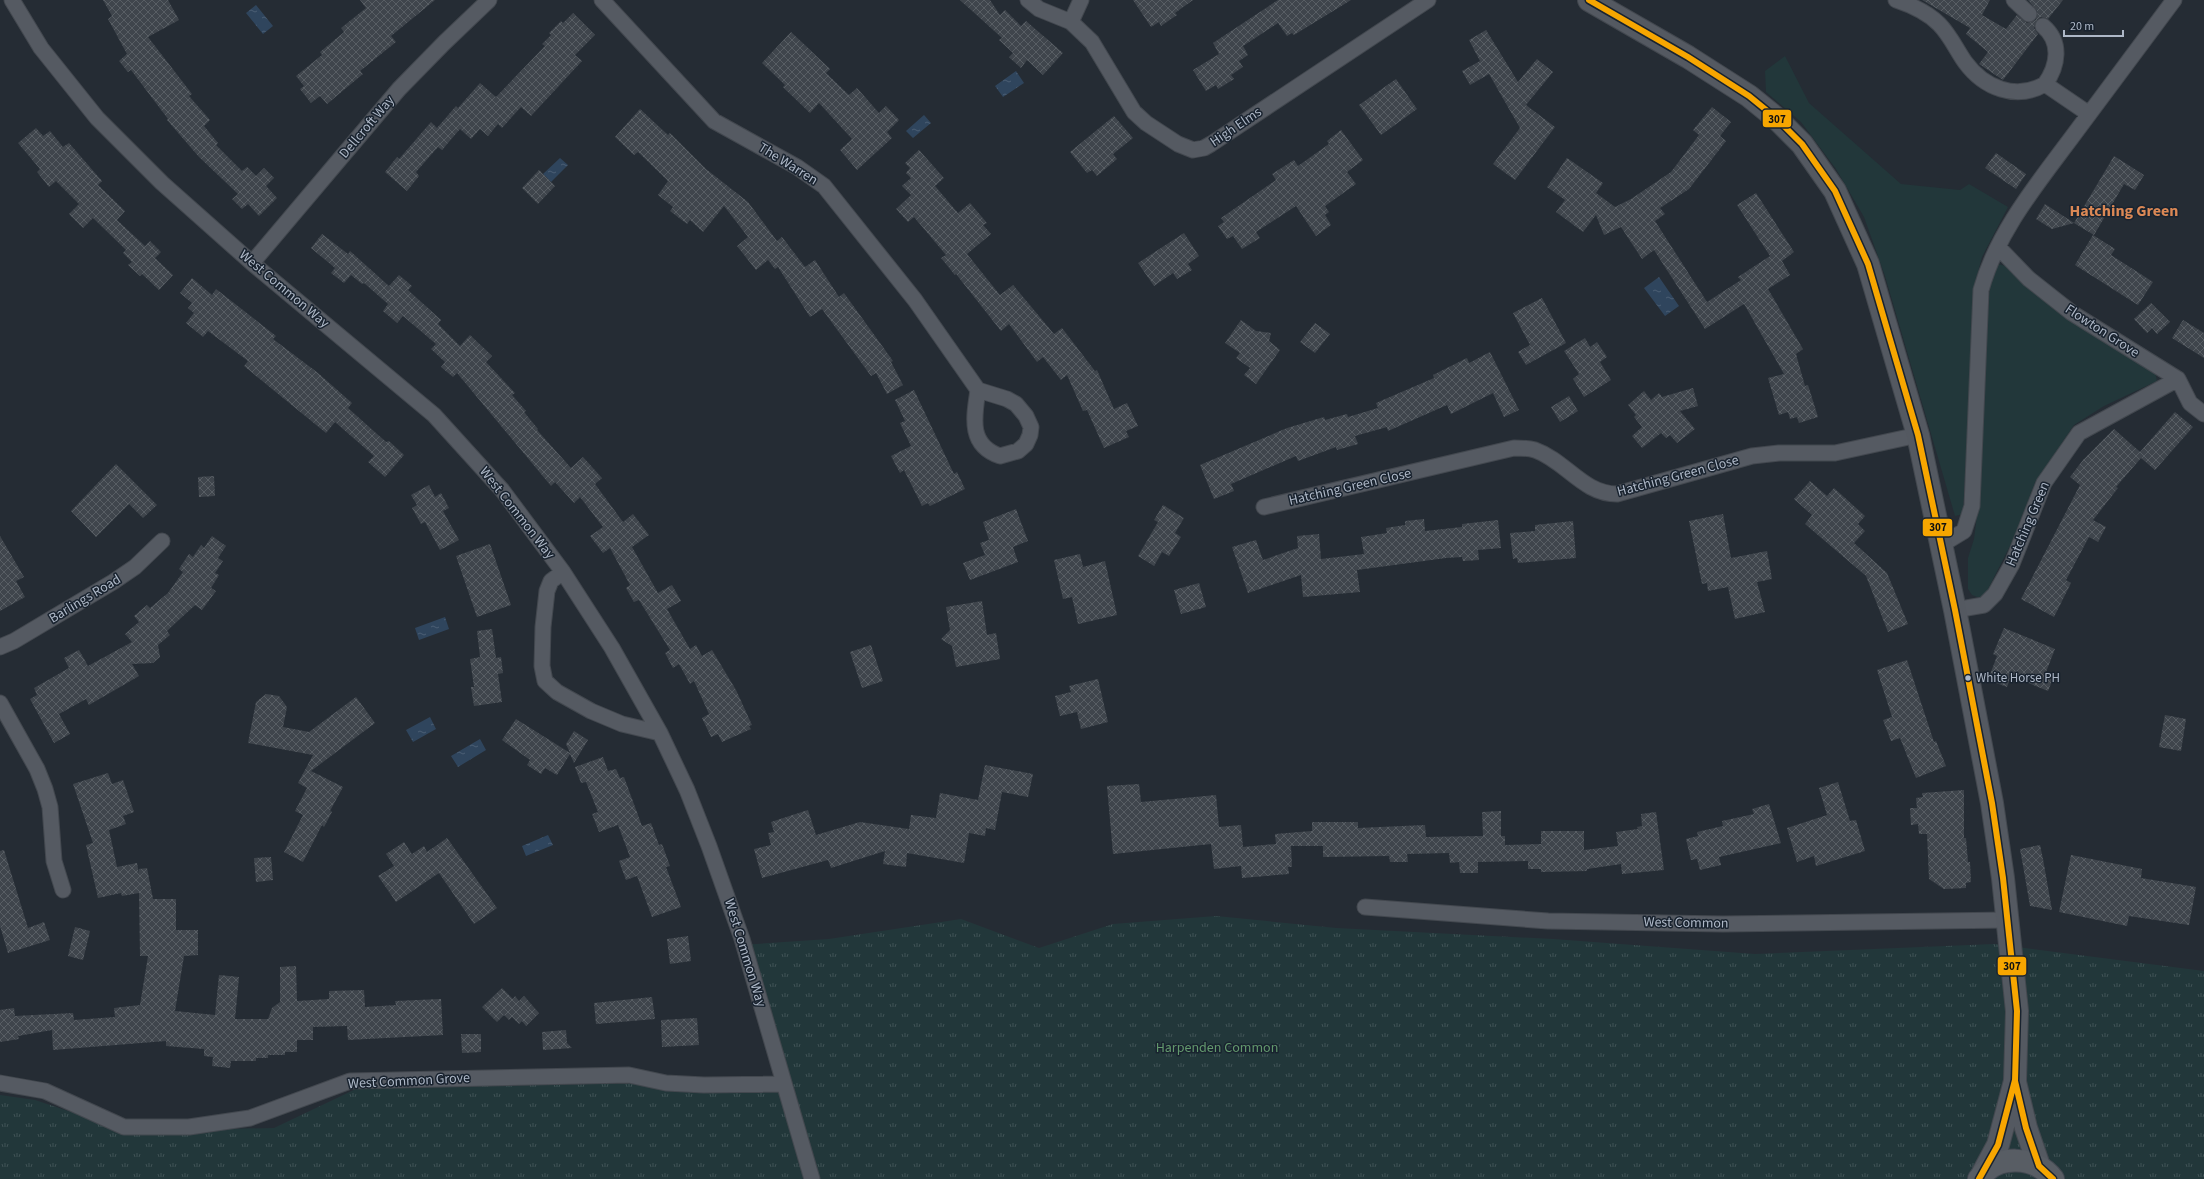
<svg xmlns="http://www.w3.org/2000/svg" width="2204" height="1179" viewBox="0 0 2204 1179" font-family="'Source Sans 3',sans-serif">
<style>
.green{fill:#22373a}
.park{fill:url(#park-tufts)}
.water{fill:url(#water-ripples)}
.building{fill:url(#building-cross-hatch)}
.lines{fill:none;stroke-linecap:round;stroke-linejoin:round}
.minor-casing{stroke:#43484f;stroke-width:17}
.secondary-casing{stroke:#43484f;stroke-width:24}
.primary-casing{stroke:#424851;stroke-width:24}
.minor{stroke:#555a62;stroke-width:15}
.secondary{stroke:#545961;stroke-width:22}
.primary{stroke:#585d64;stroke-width:22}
.bus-1-casing{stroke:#19232f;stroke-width:9}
.bus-1{stroke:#f7a600;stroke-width:6}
.bus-dot{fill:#aeb8c7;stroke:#19232f;stroke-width:1.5}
.labels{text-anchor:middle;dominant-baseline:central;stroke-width:3;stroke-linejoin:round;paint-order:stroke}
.bus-label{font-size:13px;fill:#aeb8c7;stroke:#19232f;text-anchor:start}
.street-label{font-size:14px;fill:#aeb8c7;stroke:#19232f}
.park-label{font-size:14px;fill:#63996d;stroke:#19232f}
.quarter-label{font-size:16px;font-weight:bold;fill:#db8855;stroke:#19232f}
.line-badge{stroke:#19232f;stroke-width:1.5}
.pale-badge-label{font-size:11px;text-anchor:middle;font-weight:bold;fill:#111}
</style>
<defs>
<pattern id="park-tufts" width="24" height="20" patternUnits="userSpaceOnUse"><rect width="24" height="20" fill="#22373a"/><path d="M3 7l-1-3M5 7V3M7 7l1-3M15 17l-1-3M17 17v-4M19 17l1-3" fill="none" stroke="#405255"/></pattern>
<pattern id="water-ripples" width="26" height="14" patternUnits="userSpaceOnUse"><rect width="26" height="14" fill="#2f455d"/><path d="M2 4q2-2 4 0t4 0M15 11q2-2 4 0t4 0" fill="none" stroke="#4b5e73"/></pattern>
<pattern id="building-cross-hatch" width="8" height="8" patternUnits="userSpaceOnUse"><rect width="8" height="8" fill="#3f454c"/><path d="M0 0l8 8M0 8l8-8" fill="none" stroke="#585e64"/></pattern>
</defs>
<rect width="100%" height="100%" fill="#252c34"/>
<path class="green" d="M1785 56 1809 103 1901 184 1960 190 1969 184 2008 207 1982 257 1975 283 1963 514 1955 516 1885 276 1864 217 1836 169 1801 122 1766 92 1765 71Z
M1998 264 2009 267 2155 372 2157 381 2104 406 2074 425 2035 483 2012 542 1987 591 1980 598 1972 595 1968 589V558L1974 539 1979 500 1984 366 1990 283Z"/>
<path class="park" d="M1216 916 1336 928 1553 939 1755 954 1994 944 2204 971V1179H0V1095L35 1100 128 1131 274 1128 358 1088 777 1081 742 945 829 939 961 919 1039 948 1113 924Z"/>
<path class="water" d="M256 5 273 26 263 34 246 13Z
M1016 71 1024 83 1003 97 995 86Z
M924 115 931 123 913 138 906 131Z
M560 158 568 165 551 182 543 174Z
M1659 277 1679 306 1665 316 1644 288Z
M445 617 449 629 419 640 415 628Z
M430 717 436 729 413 742 406 730Z
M480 739 486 750 458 767 451 756Z
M548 835 553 845 526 856 522 846Z"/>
<path class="building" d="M103 0H168L179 20 148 37 192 94 189 96 210 120 204 126 218 143 216 145 242 171 247 167 256 176 264 168 274 178 266 186 277 198 259 216 248 204 242 209 232 199 238 194 199 157 167 120 168 119 131 70 128 72 119 61 127 54 108 19 112 16Z
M360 0H435L391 36 396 42 360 71 363 74 327 104 320 96 311 103 300 89 304 86 296 76 322 55 320 52 344 32 341 28 366 8Z
M960 0H990L1000 15 1005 10 1021 26 1026 21 1063 53 1043 75 1027 60 1021 68 1009 57 1013 53 999 40 1002 38Z
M1133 0H1193L1175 13 1177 15 1161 26 1159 22 1151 27Z
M1278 0H1351L1294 35 1292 33 1287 36 1278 23 1243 46 1248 55 1239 61 1243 67 1231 75 1234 79 1218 89 1216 85 1206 91 1193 70 1219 54 1213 43Z
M1922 0H1990L1982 15 2006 29 2017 15 2027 23 2036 20 2037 11 2028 0H2063L2048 19 2041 17 2037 20 2034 28 2038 34 2003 80 1979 64 1988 52 1966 34 1970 28Z
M573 13 595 35 575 55 582 61 531 116 521 107 502 128 498 124 488 136 480 129 471 139 460 129 442 150 438 147 416 172 419 176 407 191 385 172 397 157 399 159 431 122 437 128 456 106 458 108 480 83 496 97 545 46 542 44 551 35 549 33 561 21 563 23Z
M1486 30 1518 82 1537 59 1553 72 1526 105 1555 127 1515 180 1493 164 1520 128 1489 74 1470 85 1462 71 1480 61 1469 40Z
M791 32 830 69 826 73 849 95 857 88 879 113 886 106 899 120 887 132 892 138 857 170 840 150 852 139 819 103 810 113 783 87 785 85 762 63Z
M1396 79 1417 109 1381 135 1359 105Z
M1712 107 1731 122 1720 136 1726 141 1689 189 1660 208 1665 214 1655 221 1707 302 1741 280 1738 277 1770 256 1737 205 1756 193 1794 252 1782 261 1790 275 1768 289 1803 349 1796 354 1805 386 1808 385 1818 417 1799 423 1797 417 1790 419 1788 412 1779 415 1768 378 1784 374 1744 304 1705 329 1654 250 1642 259 1621 227 1604 235 1596 215 1583 232 1556 212 1565 200 1547 187 1567 158 1603 183 1596 193 1615 207 1631 199 1671 172 1699 135 1693 130Z
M640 109 668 135 670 133 706 169 748 202 777 241 782 237 805 267 815 260 839 297 844 293 893 361 891 362 903 385 887 394 876 373 871 376 822 309 810 317 778 267 775 269 768 260 756 270 737 246 748 237 724 206 703 232 690 220 687 224 670 211 673 207 658 195 668 181 638 152 634 155 615 137Z
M1114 116 1133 138 1113 154 1117 159 1097 176 1092 170 1087 173 1070 152Z
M36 128 43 136 50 131 63 147 69 143 102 181 98 185 125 211 117 220 145 246 150 241 161 252 155 258 173 275 159 290 142 274 140 276 128 265 132 262 123 253 126 250 93 218 83 228 69 214 79 204 56 181 49 187 37 172 40 169 18 143Z
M1341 130 1363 160 1347 172 1356 184 1325 206 1329 212 1325 215 1331 225 1316 236 1296 206 1256 232 1260 238 1242 249 1233 236 1227 239 1218 226 1224 222 1221 218 1276 180 1272 174 1294 160 1298 166 1329 144 1327 141Z
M919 150 944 178 935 186 958 213 970 203 987 223 983 225 991 234 967 254 1000 295 1013 285 1054 334 1062 328 1095 371 1097 370 1114 409 1127 403 1138 426 1126 431 1129 437 1104 448 1087 410 1083 411 1067 375 1061 380 1043 357 1037 362 1009 324 1001 331 956 274 955 275 941 258 946 255 914 217 908 222 896 209 911 195 902 186 911 178 906 173 910 168 905 163Z
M1996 153 2026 174 2016 189 1985 168Z
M2114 156 2144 175 2135 190 2124 184 2094 235 2074 223Z
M539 170 555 186 538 204 522 188Z
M2045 204 2074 223 2052 229 2036 219Z
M1184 233 1199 256 1188 264 1192 270 1177 279 1173 273 1154 286 1138 263Z
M322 234 348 254 350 251 389 286 399 275 412 286 408 290 441 320 438 324 460 346 470 335 492 356 486 362 515 393 512 395 526 411 524 412 538 429 537 430 571 468 583 457 602 478 595 484 623 522 633 514 649 535 632 547 658 593 672 585 681 601 667 609 690 649 696 645 702 656 712 650 736 690 752 725 749 726 751 729 722 742 718 734 711 737 702 718 709 714 694 681 690 684 679 664 673 668 665 653 670 650 639 600 634 602 626 588 630 585 610 548 603 553 590 536 603 527 580 497 574 503 555 482 551 486 457 373 453 377 441 367 445 362 431 349 436 344 403 316 397 323 383 311 388 304 364 283 362 284 351 275 344 283 331 273 335 268 311 248Z
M2093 235 2115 249 2111 255 2153 282 2138 305 2075 265Z
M192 278 212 295 216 289 276 336 273 339 318 373 352 403 348 408 386 442 389 441 404 455 385 477 368 462 374 456 335 422 326 433 244 366 248 361 208 331 203 337 186 323 194 313 188 308 192 303 180 293Z
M1542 298 1566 343 1526 365 1518 352 1530 345 1513 313Z
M2151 303 2170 322 2157 334 2152 328 2147 333 2134 319Z
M1241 320 1256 331 1271 333 1269 341 1280 350 1256 384 1244 375 1250 368 1236 358 1240 353 1225 343Z
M2183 320 2204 333V358L2172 338Z
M1315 323 1330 334 1315 353 1300 342Z
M1585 338 1590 347 1597 342 1607 357 1600 362 1611 380 1584 397 1573 379 1579 374 1564 351Z
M1490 352 1519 410 1504 417 1493 393 1451 414 1447 405 1388 431 1387 427 1355 436 1358 444 1337 450 1336 447 1298 461 1296 456 1231 484 1234 491 1214 499 1200 465 1287 428 1324 417 1325 420 1347 414 1348 417 1378 408 1376 403 1434 378 1433 375 1467 358 1469 363Z
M1693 388 1698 406 1680 411 1695 429 1677 443 1670 435 1666 438 1661 433 1642 448 1632 436 1642 427 1634 417 1636 415 1628 405 1644 391 1651 400 1659 393 1662 397Z
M914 390 954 474 957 472 965 489 930 506 928 503 922 506 904 470 900 473 891 456 911 446 900 423 905 421 895 400Z
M1569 396 1578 411 1560 422 1551 407Z
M2175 412 2193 427 2155 470 2141 458 2116 487 2118 488 2093 520 2106 527 2098 542 2089 537 2066 580 2071 583 2054 617 2021 599 2080 485 2070 477 2083 460 2114 429 2140 452Z
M116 464 157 505 143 518 129 504 96 537 71 511Z
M214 476 215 496 199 497 198 477Z
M1810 481 1827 496 1834 488 1865 516 1858 524 1865 531 1854 543 1887 573 1908 624 1888 632 1866 576 1805 524 1812 515 1794 499Z
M429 485 435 497 441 493 449 508 443 511 459 540 440 550 425 522 421 524 412 508 417 505 411 495Z
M1163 505 1184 518 1175 533 1181 537 1169 556 1162 552 1154 566 1138 556 1158 522 1154 520Z
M1016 509 1028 541 1013 547 1018 562 970 580 963 563 985 555 980 543 989 540 983 522Z
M1723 514 1731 558 1767 551 1772 579 1757 582 1765 612 1735 619 1728 587 1708 591 1707 583 1702 584 1689 521Z
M1424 519 1425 531 1462 527V524L1498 520 1501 548 1478 550 1479 560 1463 561 1462 557 1446 558 1357 570 1360 592 1303 597 1301 575 1248 593 1232 547 1256 540 1263 560 1298 548 1297 536 1319 534 1321 559 1364 554 1361 537 1387 533 1386 528 1405 525V521Z
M1573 521 1576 558 1518 563 1517 558 1513 559 1510 533 1535 531V525Z
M0 536 24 577 16 581 25 597 0 611Z
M212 536 226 546 218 558 223 561 215 573 219 575 211 588 216 591 202 610 195 605 167 631 170 635 158 645 160 657 153 663 132 664 139 676 89 705 86 699 59 714 70 734 54 743 30 699 37 695 34 688 69 668 64 658 79 650 88 666 132 642 125 634 139 622 134 616 147 605 150 608 168 593 183 572 179 569 189 554 193 557 201 545 204 548Z
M490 544 511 605 477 617 456 556Z
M1080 554 1083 567 1105 561 1117 615 1078 624 1072 597 1063 599 1054 560Z
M1199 583 1206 607 1181 614 1174 590Z
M982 601 987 635 996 633 1000 659 956 667 952 646 941 639 950 630 946 607Z
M2004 628 2055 649 2046 672 2054 676 2048 691 2011 676 2007 687 1988 680 1997 656 1993 654Z
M492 629 496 658 501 657 503 673 498 674 502 702 474 706 471 687H474L470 659 480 657 477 631Z
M871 645 883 681 862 688 850 652Z
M1907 660 1934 742 1936 741 1946 766 1916 778 1900 738 1891 741 1883 720 1892 717 1877 670Z
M1098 679 1108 722 1081 729 1077 712 1060 716 1055 696 1071 692 1069 686Z
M266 694 279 696 287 707 283 727 309 732 356 697 375 723 311 771 343 787 330 811 332 812 324 827 322 825 303 862 284 852 303 815 295 811 307 788 298 783 313 755 248 743 256 702Z
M2165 715 2186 719 2181 751 2159 747Z
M516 719 570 753 566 744 574 731 588 740 574 763 570 754 557 775 545 768 541 774 527 765 530 760 502 740Z
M603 757 608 771 616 769 620 778 624 777 642 826 651 823 659 845 662 844 670 866 666 867 681 907 652 917 637 876 626 880 619 861 630 857 618 825 599 832 592 814 598 812 586 782 581 783 575 767Z
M985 765 1033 774 1028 797 1002 792 995 830 986 828 985 836 969 833 964 863 907 853 906 867 883 864 885 851 831 868 828 860 762 878 754 849 771 845 768 833 774 832 771 822 808 810 816 835 860 822 909 829 911 815 936 818 940 793 978 800Z
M108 773 112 784 123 780 134 812 123 816 126 824 109 830 117 867 137 863 139 874V869L147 868 153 899H176V930H198V955L184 956 175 1011 215 1015 219 975 239 977 235 1019H268L272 1008 280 1002V967L296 966 297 1001 329 999V991L364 990 365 1007 396 1005 395 1001 441 999 443 1035 348 1040 347 1026 313 1027V1040H297V1052H285V1055H268V1058H256V1061H231L230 1068 212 1066 213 1057 204 1056V1049L166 1046V1041L53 1050 52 1030 18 1036 19 1039 0 1042V1010L14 1008 15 1016 73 1013 74 1020 115 1017 114 1008 140 1005 148 956H140L139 893 122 896 121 893 98 898 86 845 93 843 73 784Z
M1838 782 1850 821 1856 820 1865 851 1816 866 1814 856 1797 862 1787 828 1827 815 1819 788Z
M1139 784 1141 802 1216 795 1219 827 1241 825 1243 847 1276 844 1275 834 1312 831V822H1358V828L1425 825 1426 837 1483 836 1482 812 1501 811V836H1505V845L1541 844V831H1584V850L1618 846 1616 832 1638 829 1637 827 1642 826 1641 814 1656 812 1664 870 1622 874 1621 864 1587 869V871L1541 872V869H1528V861L1478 862V873H1460L1459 862 1450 863 1449 853 1407 854 1408 862H1390L1389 856 1323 857V846H1291L1292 867H1288L1289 874 1242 878 1241 866 1214 869 1211 844 1113 854 1107 786Z
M1964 790V838H1966L1968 862H1970L1971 882 1966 883V888L1944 889 1929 879 1927 834H1919L1918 824 1911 825 1910 808H1917L1916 798 1923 797 1922 793Z
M1769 804 1781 843 1719 857 1721 865 1700 870 1697 859 1691 860 1686 839 1698 836 1697 832 1723 826 1722 821 1754 814 1752 809Z
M447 838 497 908 474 924 439 873 396 902 378 876 394 866 386 854 404 842 412 854 424 846 427 852Z
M2040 845 2043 859 2052 910 2030 906 2025 877 2020 849Z
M4 850 28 928 44 922 50 940 8 953 0 926V851Z
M2071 855 2142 869 2141 878 2196 887 2189 925 2129 916 2127 926 2059 912Z
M271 857 273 880 256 882 254 858Z
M75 927 90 931 83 960 68 956Z
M688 936 691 961 670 964 667 939Z
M502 988 513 999 515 996 519 1001 524 996 539 1013 526 1026 522 1021 519 1024 512 1017 509 1020 504 1015 497 1022 482 1007Z
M652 997 655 1019 596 1024 594 1003Z
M697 1018 699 1045 662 1047 661 1020Z
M566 1030 567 1043 572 1048 543 1050 542 1032Z
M461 1034H481V1052L462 1053Z"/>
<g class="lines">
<g class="minor-casing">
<path id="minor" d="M12 0 41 48 97 118 162 183 252 263 434 415 502 490 563 572 612 648 660 733 687 790 709 846 742 939 812 1179
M602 0 714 121 797 167 824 186 915 300 978 390 1007 399 1016 404 1026 416 1031 427 1030 435 1026 444 1018 451 1000 456C968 445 974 417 978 390
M1028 0 1039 9 1071 22 1092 42 1134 112 1146 123 1178 144 1193 150 1204 148 1211 144 1428 0
M1896 0C1911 5 1927 12 1939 24 1950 35 1956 49 1965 62 1984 88 2016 101 2045 84
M2014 0 2029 14
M1071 22 1081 0
M2043 26C2062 42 2058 66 2045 84L2089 114
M1998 247 2029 279 2072 313 2178 379 2190 403 2204 414
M252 263 399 89 444 43 489 0
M1264 507 1514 448C1521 448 1528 448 1535 450 1566 461 1583 494 1617 494L1752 456 1779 453H1835L1918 435
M1941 545 1964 531 1972 506 1981 290C1997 232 2037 184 2072 137 2106 91 2140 46 2174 0
M563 572 551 581 547 591 543 627 542 666 545 681 557 692 591 711 622 724 660 733
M1955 610 1984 605 1995 594 2012 564 2044 483 2079 433 2178 379
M0 647 14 641 113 582 135 567 162 541
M0 703 37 769 45 789 50 807 54 861 63 890
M1365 907 1548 921 1723 924 2008 920
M0 1083 45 1091 124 1127H189L250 1118 350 1081 629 1075 666 1083 704 1085 784 1084"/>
</g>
<g class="secondary-casing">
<path id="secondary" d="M1589 0 1688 57 1749 96 1776 118 1802 144 1835 191 1868 264 1918 435 1955 610 1992 803 2003 878 2017 1011 2015 1081 1998 1145 1983 1173
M2015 1082 2026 1128 2039 1166"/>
</g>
<g class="primary-casing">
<path id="primary" d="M1979 1179C1996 1154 2035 1155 2053 1179"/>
</g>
<use href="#minor" class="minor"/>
<use href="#secondary" class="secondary"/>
<use href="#primary" class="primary"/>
<g class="bus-1-casing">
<path id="bus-1" d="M1589 0 1688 57 1749 96 1776 118 1802 144 1835 191 1868 264 1918 435 1955 610 1992 803 2003 878 2017 1011 2015 1081 2026 1128 2039 1166 2053 1179
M1979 1179 1998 1145 2015 1080"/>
</g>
<use href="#bus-1" class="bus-1"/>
</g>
<circle class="bus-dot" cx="1968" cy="678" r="3.5"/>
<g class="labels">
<g class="bus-label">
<text x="1976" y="678">White Horse PH</text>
</g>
<g class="street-label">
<text transform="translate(367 127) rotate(-50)">Dellcroft Way</text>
<text transform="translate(1236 127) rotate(-34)">High Elms</text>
<text transform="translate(788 164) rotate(32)">The Warren</text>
<text transform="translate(284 289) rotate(40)">West Common Way</text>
<text transform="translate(2102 331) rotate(33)">Flowton Grove</text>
<text transform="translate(1678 476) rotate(-15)">Hatching Green Close</text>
<text transform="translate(1350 487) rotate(-13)">Hatching Green Close</text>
<text transform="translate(517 513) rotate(52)">West Common Way</text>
<text transform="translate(2028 524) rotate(-67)">Hatching Green</text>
<text transform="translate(85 599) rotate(-31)">Barlings Road</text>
<text transform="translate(1686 923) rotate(1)">West Common</text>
<text transform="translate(745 953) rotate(73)">West Common Way</text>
<text transform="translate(409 1081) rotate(-3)">West Common Grove</text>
</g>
<g class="park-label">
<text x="1217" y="1048">Harpenden Common</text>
</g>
<g class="quarter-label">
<text x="2124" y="211">Hatching Green</text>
</g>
</g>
<g class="line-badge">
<rect x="1762" y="109" width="30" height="19" rx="4" fill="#f7a600"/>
<rect x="1922" y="518" width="31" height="19" rx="4" fill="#f7a600"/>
<rect x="1997" y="956" width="30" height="20" rx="4" fill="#f7a600"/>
</g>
<g class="pale-badge-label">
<text x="1777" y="123">307</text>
<text x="1938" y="531">307</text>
<text x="2012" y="970">307</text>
</g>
<path d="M2064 30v6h59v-6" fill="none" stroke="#aeb8c7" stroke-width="2"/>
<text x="2070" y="30" font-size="12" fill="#aeb8c7" stroke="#19232f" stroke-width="3" paint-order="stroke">20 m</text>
</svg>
